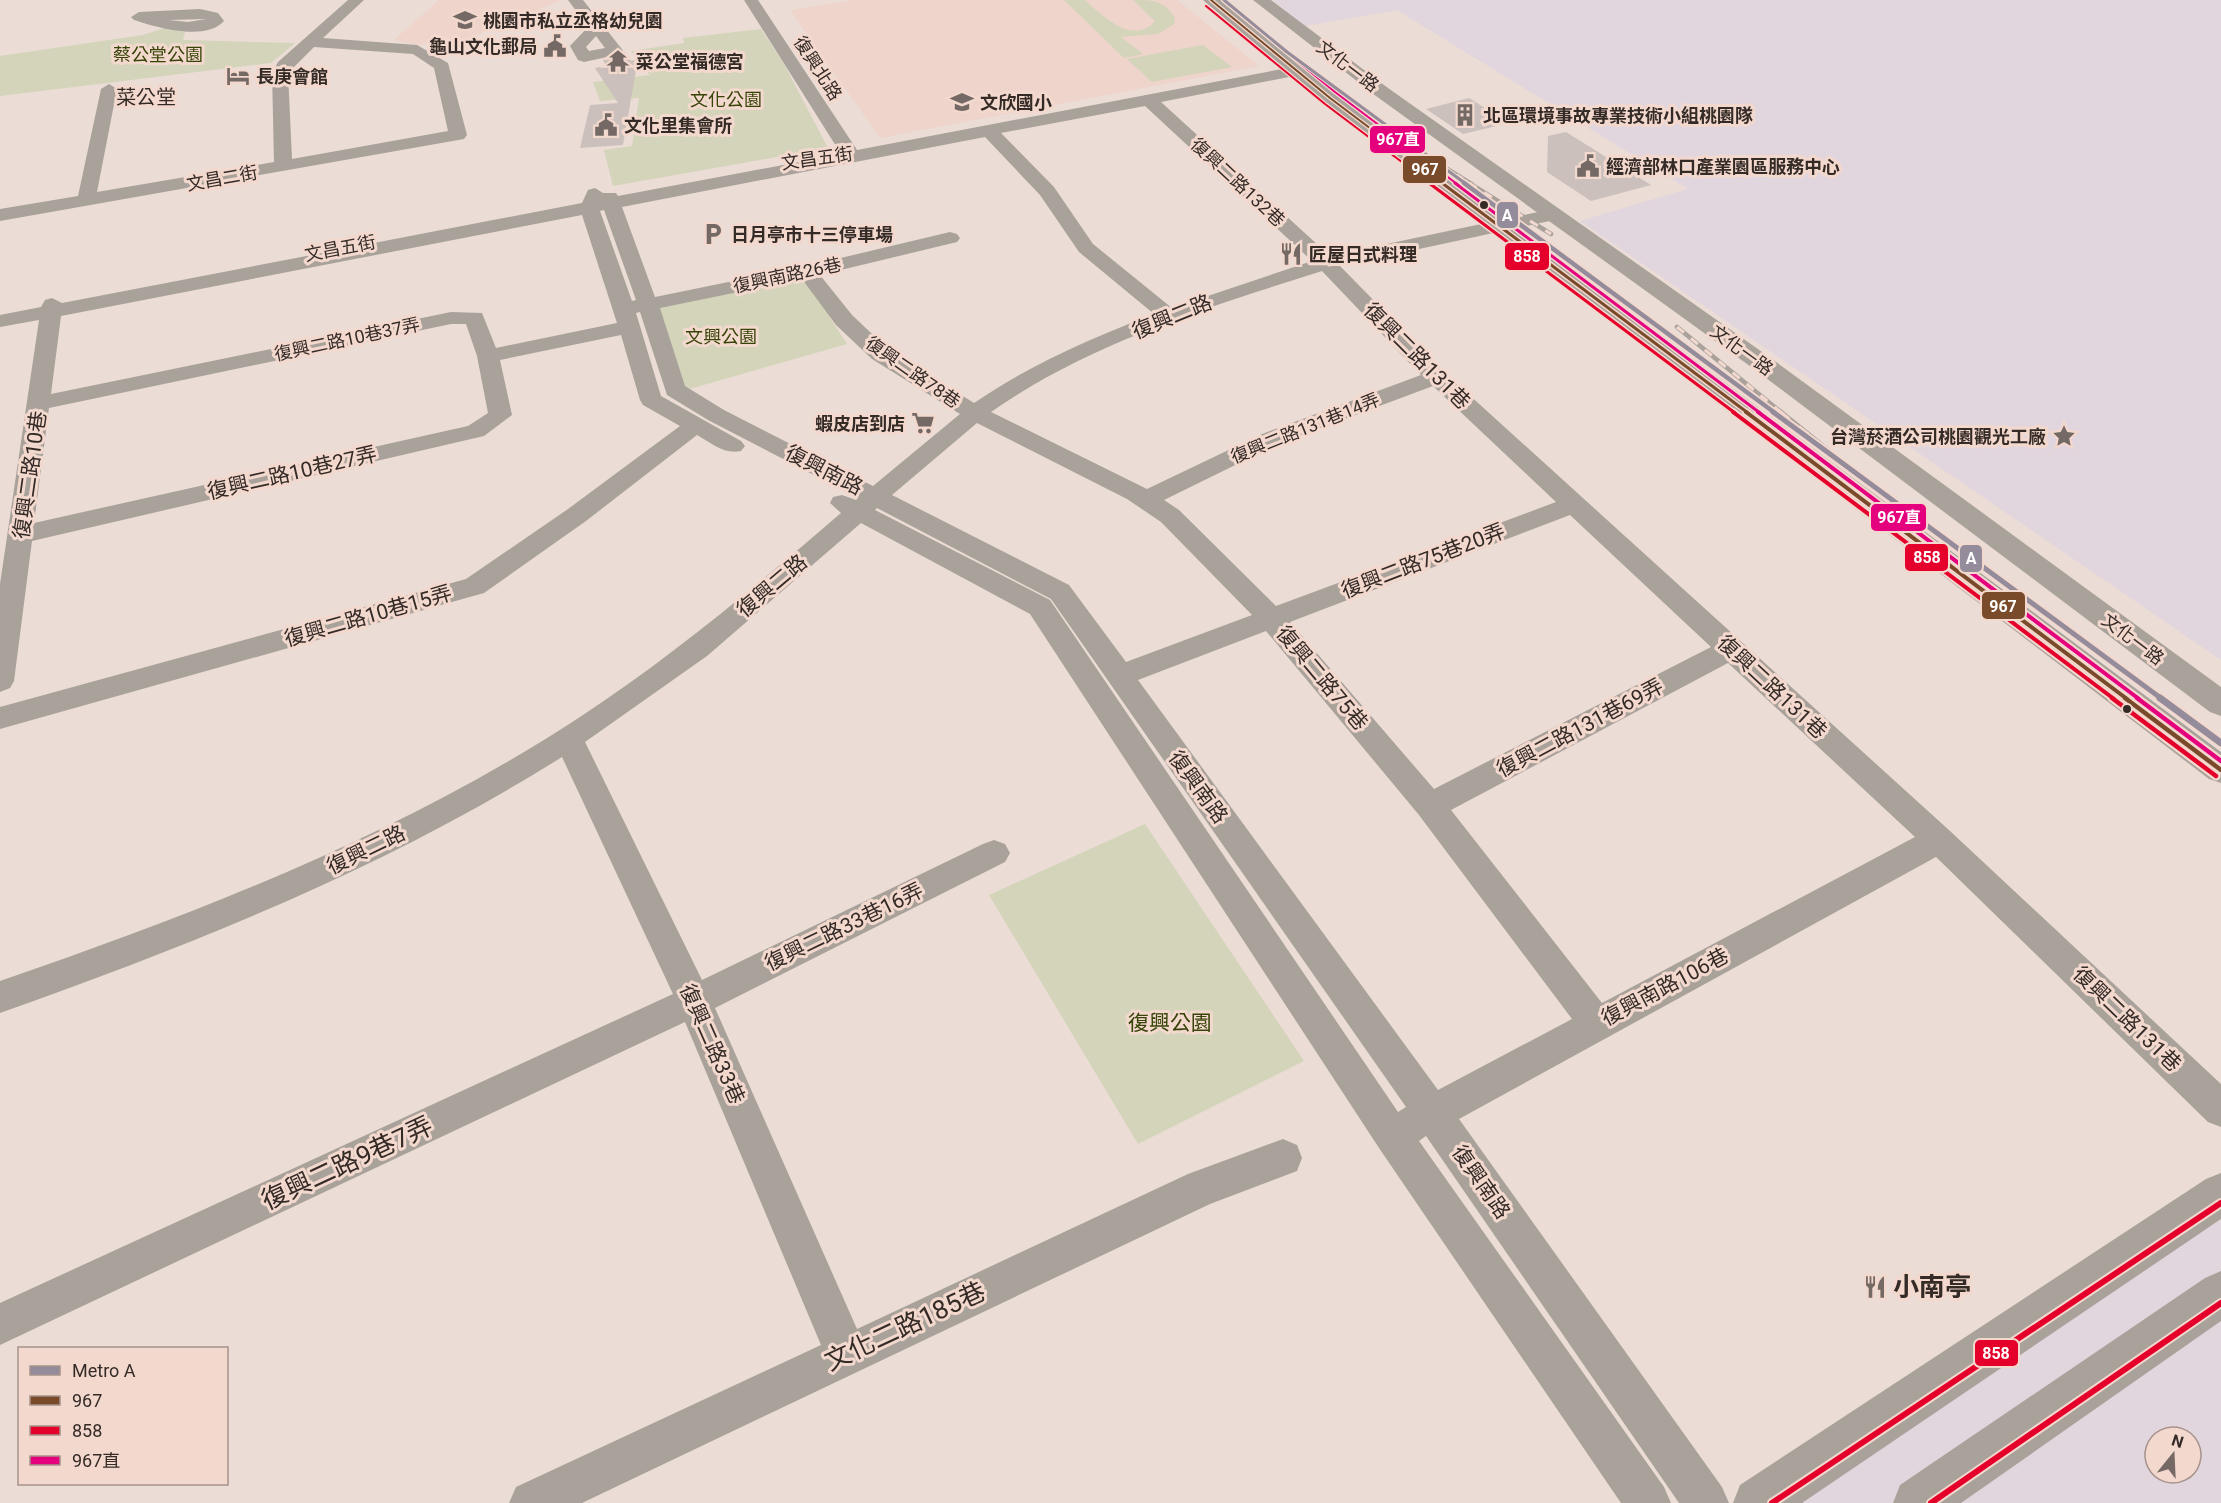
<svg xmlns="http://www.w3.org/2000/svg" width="2221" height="1503" viewBox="0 0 2221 1503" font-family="Roboto,'Noto Sans TC',sans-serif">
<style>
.industrial{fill:#e1d5de;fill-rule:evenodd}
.built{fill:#eed4ca}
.green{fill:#d3d4b9}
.building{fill:#ccc0bc}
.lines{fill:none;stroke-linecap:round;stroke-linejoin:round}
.minor{fill:#a9a29b;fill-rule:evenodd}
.tertiary{fill:#a9a29b;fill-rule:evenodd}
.rail-far2-casing{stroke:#aaa19b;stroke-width:4}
.rail-far1-casing{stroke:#aaa19b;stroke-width:4.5}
.rail-casing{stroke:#aaa19b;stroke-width:6}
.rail-far2{stroke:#f3d8ce;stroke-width:2;stroke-dasharray:8;stroke-linecap:butt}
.rail-far1{stroke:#f3d8ce;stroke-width:3;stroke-dasharray:9;stroke-linecap:butt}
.rail{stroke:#f3d8ce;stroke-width:4;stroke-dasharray:12;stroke-linecap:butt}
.bus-1-far3-casing{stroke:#f3d8ce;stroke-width:4.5}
.bus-1-far2-casing{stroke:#f3d8ce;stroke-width:6}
.bus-1-far1-casing{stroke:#f3d8ce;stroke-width:8}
.bus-1-casing{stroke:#f3d8ce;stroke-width:9}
.bus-2-far4-casing{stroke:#f3d8ce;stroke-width:4.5}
.bus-2-far3-casing{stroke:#f3d8ce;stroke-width:6}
.bus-2-far2-casing{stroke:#f3d8ce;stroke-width:8}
.bus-2-far1-casing{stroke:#f3d8ce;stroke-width:9}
.bus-2-casing{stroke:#f3d8ce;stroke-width:10}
.bus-3-far3-casing{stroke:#f3d8ce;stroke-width:4.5}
.bus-3-far2-casing{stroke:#f3d8ce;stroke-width:6}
.bus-3-far1-casing{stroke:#f3d8ce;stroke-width:8}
.bus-3-casing{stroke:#f3d8ce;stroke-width:9}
.bus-1-far3{stroke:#7a4b2a;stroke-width:2}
.bus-1-far2{stroke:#7a4b2a;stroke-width:3}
.bus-1-far1{stroke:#7a4b2a;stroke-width:4}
.bus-1{stroke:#7a4b2a;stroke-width:4.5}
.bus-2-far4{stroke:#e4002b;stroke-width:2}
.bus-2-far3{stroke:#e4002b;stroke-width:3}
.bus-2-far2{stroke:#e4002b;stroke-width:4}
.bus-2-far1{stroke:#e4002b;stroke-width:4.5}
.bus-2{stroke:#e4002b;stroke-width:6}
.bus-3-far3{stroke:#e5007d;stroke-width:2}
.bus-3-far2{stroke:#e5007d;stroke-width:3}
.bus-3-far1{stroke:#e5007d;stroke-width:4}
.bus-3{stroke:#e5007d;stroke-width:4.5}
.metro-1-far3-casing{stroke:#f3d8ce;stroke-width:5}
.metro-1-far2-casing{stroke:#f3d8ce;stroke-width:8}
.metro-1-far1-casing{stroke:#f3d8ce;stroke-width:9}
.metro-1-casing{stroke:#f3d8ce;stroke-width:11}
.metro-1-far3{stroke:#948c9a;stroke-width:3}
.metro-1-far2{stroke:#948c9a;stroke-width:4.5}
.metro-1-far1{stroke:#948c9a;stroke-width:5}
.metro-1{stroke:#948c9a;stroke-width:7}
.bus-dot{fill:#342b27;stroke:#f3d8ce;stroke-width:2}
.labels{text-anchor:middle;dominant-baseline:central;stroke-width:6;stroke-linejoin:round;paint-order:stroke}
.far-poi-label{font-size:18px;font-weight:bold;fill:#342b27;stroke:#f3d8ce;text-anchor:start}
.far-park-label{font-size:18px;fill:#364407;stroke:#f3d8ce}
.far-street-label{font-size:18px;fill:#342b27;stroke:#f3d8ce}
.far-quarter-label{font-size:20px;fill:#342b27;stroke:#f3d8ce}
.street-label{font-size:21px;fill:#342b27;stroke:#f3d8ce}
.park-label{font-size:21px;fill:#364407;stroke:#f3d8ce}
.near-street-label{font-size:26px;fill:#342b27;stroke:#f3d8ce}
.near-poi-label{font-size:26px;font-weight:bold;fill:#342b27;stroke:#f3d8ce;text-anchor:start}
.line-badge{stroke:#f3d8ce;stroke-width:2}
.badge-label{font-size:16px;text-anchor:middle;font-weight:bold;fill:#fff}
</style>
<rect width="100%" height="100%" fill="#ebdcd6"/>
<path class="industrial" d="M1273 0H2221V660L1580 221 1688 189 1397 10 1305 26Z
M2221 1220V1503H1758L1765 1499ZM2155 1437H2191V1473H2155Z"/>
<path class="built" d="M439 0H561L463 41 416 45 394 40Z
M855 0H1177L1259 66 880 138 790 10Z"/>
<path class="green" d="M1064 0H1085C1102 15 1133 47 1155 21L1133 0C1154 0 1163 0 1175 18L1174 24 1158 34 1121 37 1143 54 1124 58Z
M165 28 185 32 183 40 295 43 271 63 0 96V56L143 35Z
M761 29 784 64 828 148 613 186 604 150 632 146 639 98 600 101 593 82 650 75 631 51 684 43 683 38Z
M1203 45 1232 67 1152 82 1127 59Z
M804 277 847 344 686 390 659 306Z
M1145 824 1304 1061 1138 1144 989 895Z"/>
<path class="building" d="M625 52 631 61 638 59 623 145 580 148 590 105 618 103 595 68 606 66 603 60 621 56Z
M1469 98 1509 123 1463 134 1426 109Z
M1566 132 1651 185 1591 201 1547 172 1548 136Z"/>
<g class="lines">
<path class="minor" d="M348 0H364L323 38 417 45 448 63 467 135 464 139 0 221V209L78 196 101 89 109 84 117 89 97 192 274 162 272 73 278 62ZM314 47 413 54 434 68 448 131 292 159 288 73Z
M568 0H583L621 48 623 51 621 54 584 62 578 60 570 46 588 27ZM596 36 605 48 589 51 586 47Z
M744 0H758L857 150 1298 66 1304 68 1306 71 1304 74 1161 102 1330 256 1552 209 1559 211 1562 215 1559 219 1340 266 1444 372 1950 831 2221 1084V1127L2208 1122 1936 857 1459 1119 1722 1487 1729 1503H1679L1426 1136 1419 1141 1664 1487 1671 1503H1621L1379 1148 1030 614 861 523 707 656 585 742 702 980 983 844 994 840 1005 844 1010 853 1005 862 715 1008 857 1329 1188 1174 1283 1139 1297 1145 1302 1158 1297 1171 1210 1204 582 1503H509L516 1487 821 1345 685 1022 0 1345V1303L673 994 562 757C387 867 195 944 0 1013V981C201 912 401 834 580 717 673 656 757 585 841 513L830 503 833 497 842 495 856 500 858 498 708 420 667 395 640 312 636 313 661 396 741 441 745 446 741 451C725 455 711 443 697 435L586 521 484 593 0 729V707L466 579 568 509 680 426 643 405 640 400 621 335 500 360 512 415 484 436 32 541 14 681 10 688 0 692V584L39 320 0 327V315L41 307 45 300 52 298 62 303 582 203 588 190 595 188 603 193H616L618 196 841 154ZM1145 106 1312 261 1172 308 1093 244 1054 187 1001 133ZM985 137 1040 195 1079 252 1154 314C1092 338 1029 365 974 403L888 349 852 315 820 275 957 242 960 238 957 234 950 232 807 266 655 297 622 207ZM604 210 636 300 632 301 600 211ZM582 215 617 323 496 348 482 313 451 312 51 394 61 316ZM1322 271 1421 375 1262 434 1147 489 991 412C1089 343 1209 307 1322 271ZM802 279 836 325 872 359 960 414 873 486 724 410 685 386 660 308ZM451 324H466L477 356 488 413 468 426 34 523 49 408ZM1433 386 1556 502 1276 606 1179 510 1164 500 1278 444ZM977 423 1127 499 1161 522 1252 615 1126 662 1069 585 892 495ZM877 508 1051 599 1406 1107 1398 1112 1050 600 875 510ZM1570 515 1711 647 1434 789 1290 622ZM1266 631 1419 815 1572 1019 1438 1090 1138 680ZM1728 663 1915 837 1602 1003 1451 810Z
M200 9 218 13 224 21C205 42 156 27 134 20L131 17 139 12ZM206 19 188 22 169 20Z"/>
<path class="tertiary" d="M1203 0H1221L1337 94 2221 752V783L2209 779 1323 102Z
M1253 0H1271L1388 88 1772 359 2221 687V716L2210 712 1754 369 1376 96Z
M2221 1173V1219L1802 1503H1733L1740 1485 2206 1179Z
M2221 1271V1321L1961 1503H1893L1900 1485 2205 1278Z"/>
<g class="rail-far2-casing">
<path id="rail-far2" d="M1443 166 1472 184"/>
</g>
<g class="rail-far1-casing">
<path id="rail-far1" d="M1469 183 1551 234
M1677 327 1782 413"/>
</g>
<g class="rail-casing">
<path id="rail" d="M1780 412 1837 458"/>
</g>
<use href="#rail-far2" class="rail-far2"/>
<use href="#rail-far1" class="rail-far1"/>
<use href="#rail" class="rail"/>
<g class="bus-1-far3-casing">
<path id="bus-1-far3" d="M1211 0 1330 98 1444 184"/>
</g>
<g class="bus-1-far2-casing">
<path id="bus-1-far2" d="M1442 183 1748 413"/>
</g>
<g class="bus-1-far1-casing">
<path id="bus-1-far1" d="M1746 412 2127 699"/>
</g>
<g class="bus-1-casing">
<path id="bus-1" d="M2125 698 2221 770"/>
</g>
<g class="bus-2-far4-casing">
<path id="bus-2-far4" d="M1206 6 1325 104 1431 184"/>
</g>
<g class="bus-2-far3-casing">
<path id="bus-2-far3" d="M1429 183 1735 413"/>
</g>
<g class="bus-2-far2-casing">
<path id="bus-2-far2" d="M1733 412 2114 699"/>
</g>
<g class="bus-2-far1-casing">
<path id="bus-2-far1" d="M2112 698 2216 776"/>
</g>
<g class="bus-2-casing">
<path id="bus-2" d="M1772 1503 2221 1203
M1931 1503 2221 1303"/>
</g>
<g class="bus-3-far3-casing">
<path id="bus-3-far3" d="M1223 0 1335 92 1457 184"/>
</g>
<g class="bus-3-far2-casing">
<path id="bus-3-far2" d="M1455 183 1760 413"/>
</g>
<g class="bus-3-far1-casing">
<path id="bus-3-far1" d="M1758 412 2139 699"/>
</g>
<g class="bus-3-casing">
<path id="bus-3" d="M2137 698 2221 761"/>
</g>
<use href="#bus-1-far3" class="bus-1-far3"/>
<use href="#bus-1-far2" class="bus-1-far2"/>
<use href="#bus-1-far1" class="bus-1-far1"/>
<use href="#bus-1" class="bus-1"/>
<use href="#bus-2-far4" class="bus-2-far4"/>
<use href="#bus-2-far3" class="bus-2-far3"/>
<use href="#bus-2-far2" class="bus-2-far2"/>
<use href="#bus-2-far1" class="bus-2-far1"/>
<use href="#bus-2" class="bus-2"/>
<use href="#bus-3-far3" class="bus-3-far3"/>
<use href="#bus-3-far2" class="bus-3-far2"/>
<use href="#bus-3-far1" class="bus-3-far1"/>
<use href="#bus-3" class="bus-3"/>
<g class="metro-1-far3-casing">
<path id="metro-1-far3" d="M1224 0 1287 52 1466 184"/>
</g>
<g class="metro-1-far2-casing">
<path id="metro-1-far2" d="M1464 183 1775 413"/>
</g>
<g class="metro-1-far1-casing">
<path id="metro-1-far1" d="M1773 412 2162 699"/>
</g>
<g class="metro-1-casing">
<path id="metro-1" d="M2160 698 2221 743"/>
</g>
<use href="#metro-1-far3" class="metro-1-far3"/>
<use href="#metro-1-far2" class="metro-1-far2"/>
<use href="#metro-1-far1" class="metro-1-far1"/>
<use href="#metro-1" class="metro-1"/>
</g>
<defs>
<g id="school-bare" transform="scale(1.8)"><path d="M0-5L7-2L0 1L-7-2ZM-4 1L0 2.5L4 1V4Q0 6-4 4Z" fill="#746964" stroke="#f3d8ce" stroke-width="2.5" paint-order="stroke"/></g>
<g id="civic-bare" transform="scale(1.8)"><path d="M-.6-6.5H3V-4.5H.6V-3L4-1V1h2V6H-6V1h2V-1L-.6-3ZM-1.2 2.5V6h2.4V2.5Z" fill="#746964" stroke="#f3d8ce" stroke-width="2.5" paint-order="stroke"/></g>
<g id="temple-bare" transform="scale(1.8)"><path d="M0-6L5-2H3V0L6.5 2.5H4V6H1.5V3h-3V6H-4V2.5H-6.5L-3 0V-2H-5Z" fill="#746964" stroke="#f3d8ce" stroke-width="2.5" paint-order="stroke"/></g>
<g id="hotel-bare" transform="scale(1.8)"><path d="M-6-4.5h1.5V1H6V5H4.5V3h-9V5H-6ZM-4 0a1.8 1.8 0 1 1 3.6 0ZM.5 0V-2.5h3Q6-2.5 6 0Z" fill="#746964" stroke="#f3d8ce" stroke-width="2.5" paint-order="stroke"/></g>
<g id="building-bare" transform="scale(1.8)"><path d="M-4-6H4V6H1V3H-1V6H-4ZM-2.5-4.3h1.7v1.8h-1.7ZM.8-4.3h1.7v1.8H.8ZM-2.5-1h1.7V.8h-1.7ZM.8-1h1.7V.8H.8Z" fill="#746964" stroke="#f3d8ce" stroke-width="2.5" paint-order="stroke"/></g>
<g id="parking-bare" transform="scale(1.8)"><path d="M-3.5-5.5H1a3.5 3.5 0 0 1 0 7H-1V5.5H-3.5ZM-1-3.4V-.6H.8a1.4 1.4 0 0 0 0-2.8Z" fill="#746964" stroke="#f3d8ce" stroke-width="2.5" paint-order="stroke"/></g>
<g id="restaurant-bare" transform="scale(1.8)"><path d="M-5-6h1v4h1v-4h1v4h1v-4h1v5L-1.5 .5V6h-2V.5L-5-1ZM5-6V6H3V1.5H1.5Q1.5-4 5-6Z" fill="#746964" stroke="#f3d8ce" stroke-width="2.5" paint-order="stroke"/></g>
<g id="supermarket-bare" transform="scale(1.8)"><path d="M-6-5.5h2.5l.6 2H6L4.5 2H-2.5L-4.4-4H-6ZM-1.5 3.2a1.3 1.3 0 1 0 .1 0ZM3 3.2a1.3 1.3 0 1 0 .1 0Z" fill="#746964" stroke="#f3d8ce" stroke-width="2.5" paint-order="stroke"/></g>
<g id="sight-bare" transform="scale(1.8)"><path d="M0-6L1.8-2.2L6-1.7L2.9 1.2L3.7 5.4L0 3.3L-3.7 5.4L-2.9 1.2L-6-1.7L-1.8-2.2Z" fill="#746964" stroke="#f3d8ce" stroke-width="2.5" paint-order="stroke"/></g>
</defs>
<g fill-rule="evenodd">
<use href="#school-bare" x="465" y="20"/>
<use href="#civic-bare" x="555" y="46"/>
<use href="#temple-bare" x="618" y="61"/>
<use href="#hotel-bare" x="238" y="76"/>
<use href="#school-bare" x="962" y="102"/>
<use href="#building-bare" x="1465" y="115"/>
<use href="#civic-bare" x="606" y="125"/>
<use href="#civic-bare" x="1588" y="166"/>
<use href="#parking-bare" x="713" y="234"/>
<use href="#restaurant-bare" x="1291" y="254"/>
<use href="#supermarket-bare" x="923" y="423"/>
<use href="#sight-bare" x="2064" y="436"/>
<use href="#restaurant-bare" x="1875" y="1287"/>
</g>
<g class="bus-dot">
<circle cx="1484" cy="205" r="5"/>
<circle cx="2127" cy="709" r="5"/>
</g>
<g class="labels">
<g class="far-poi-label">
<text x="483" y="20">桃園市私立丞格幼兒園</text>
<text x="537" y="46" text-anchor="end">龜山文化郵局</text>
<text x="636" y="61">菜公堂福德宮</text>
<text x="256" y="76">長庚會館</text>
<text x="980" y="102">文欣國小</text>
<text x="1483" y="115">北區環境事故專業技術小組桃園隊</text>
<text x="624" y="125">文化里集會所</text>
<text x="1606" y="166">經濟部林口產業園區服務中心</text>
<text x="731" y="234">日月亭市十三停車場</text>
<text x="1309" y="254">匠屋日式料理</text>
<text x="905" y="423" text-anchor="end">蝦皮店到店</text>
<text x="2046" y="436" text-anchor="end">台灣菸酒公司桃園觀光工廠</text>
</g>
<g class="far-park-label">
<text x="158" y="54">蔡公堂公園</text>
<text x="726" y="99">文化公園</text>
<text x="721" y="336">文興公園</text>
</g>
<g class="far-street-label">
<text transform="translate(1348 66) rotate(37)">文化一路</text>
<text transform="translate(818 68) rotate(57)">復興北路</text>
<text transform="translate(817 158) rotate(-8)">文昌五街</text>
<text transform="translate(222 178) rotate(-10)">文昌二街</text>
<text transform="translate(1238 182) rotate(43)">復興二路132巷</text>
<text transform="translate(340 248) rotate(-11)">文昌五街</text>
<text transform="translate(787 275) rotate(-12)">復興南路26巷</text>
<text transform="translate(347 339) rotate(-12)">復興二路10巷37弄</text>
<text transform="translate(1742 350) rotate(36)">文化一路</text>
<text transform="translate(913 372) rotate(35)">復興二路78巷</text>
<text transform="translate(1305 428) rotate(-22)">復興二路131巷14弄</text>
<text transform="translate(2133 639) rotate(37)">文化一路</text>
</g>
<g class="far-quarter-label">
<text x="146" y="97">菜公堂</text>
</g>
<g class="street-label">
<text transform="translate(1172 317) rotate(-22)">復興二路</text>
<text transform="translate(1417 356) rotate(45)">復興二路131巷</text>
<text transform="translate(824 470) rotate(27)">復興南路</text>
<text transform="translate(292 473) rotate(-13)">復興二路10巷27弄</text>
<text transform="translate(30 475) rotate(-82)">復興二路10巷</text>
<text transform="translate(1423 561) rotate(-21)">復興二路75巷20弄</text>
<text transform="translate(772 586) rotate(-40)">復興二路</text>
<text transform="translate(368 616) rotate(-16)">復興二路10巷15弄</text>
<text transform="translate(1322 678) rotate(50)">復興二路75巷</text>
<text transform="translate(1772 687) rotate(43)">復興二路131巷</text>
<text transform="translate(1580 728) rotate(-28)">復興二路131巷69弄</text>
<text transform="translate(1198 787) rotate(54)">復興南路</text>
<text transform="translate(366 850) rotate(-26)">復興二路</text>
<text transform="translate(844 927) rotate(-26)">復興二路33巷16弄</text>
<text transform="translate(1665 987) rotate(-28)">復興南路106巷</text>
<text transform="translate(2127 1019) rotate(44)">復興二路131巷</text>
<text transform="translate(712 1044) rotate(66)">復興二路33巷</text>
<text transform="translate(1481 1182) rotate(55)">復興南路</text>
</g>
<g class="park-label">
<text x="1170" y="1023">復興公園</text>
</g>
<g class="near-street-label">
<text transform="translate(347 1163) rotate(-25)">復興二路9巷7弄</text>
<text transform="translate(905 1326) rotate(-25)">文化二路185巷</text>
</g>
<g class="near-poi-label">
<text x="1893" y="1287">小南亭</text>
</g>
</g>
<g class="line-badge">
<rect x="1369" y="125" width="57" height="29" rx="6" fill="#e5007d"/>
<rect x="1402" y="155" width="45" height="29" rx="6" fill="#7a4b2a"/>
<rect x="1496" y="201" width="23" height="28" rx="6" fill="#948c9a"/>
<rect x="1504" y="242" width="46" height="29" rx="6" fill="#e4002b"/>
<rect x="1870" y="503" width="57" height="29" rx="6" fill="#e5007d"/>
<rect x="1904" y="543" width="45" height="29" rx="6" fill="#e4002b"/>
<rect x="1959" y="544" width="24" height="29" rx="6" fill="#948c9a"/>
<rect x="1981" y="591" width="45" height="29" rx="6" fill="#7a4b2a"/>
<rect x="1974" y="1339" width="45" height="28" rx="6" fill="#e4002b"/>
</g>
<g class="badge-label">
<text x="1398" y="145">967直</text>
<text x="1425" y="175">967</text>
<text x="1507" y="221">A</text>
<text x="1527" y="262">858</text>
<text x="1899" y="523">967直</text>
<text x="1927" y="563">858</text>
<text x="1971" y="564">A</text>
<text x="2003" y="612">967</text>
<text x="1996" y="1359">858</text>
</g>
<rect x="18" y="1347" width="210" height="138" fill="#f3d8ce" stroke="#a7938b" stroke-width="1.5"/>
<rect x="30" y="1366" width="30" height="9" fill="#948c9a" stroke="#a7938b" stroke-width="1.5"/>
<text x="72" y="1377" font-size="18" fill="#342b27">Metro A</text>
<rect x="30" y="1396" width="30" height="9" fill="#7a4b2a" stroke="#a7938b" stroke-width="1.5"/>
<text x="72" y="1407" font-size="18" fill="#342b27">967</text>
<rect x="30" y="1426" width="30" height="9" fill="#e4002b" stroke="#a7938b" stroke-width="1.5"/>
<text x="72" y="1437" font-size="18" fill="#342b27">858</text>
<rect x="30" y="1456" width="30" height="9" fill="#e5007d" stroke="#a7938b" stroke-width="1.5"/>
<text x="72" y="1467" font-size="18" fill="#342b27">967直</text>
<g transform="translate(2173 1455) rotate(18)"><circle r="28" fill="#f3d8ce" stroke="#a7938b" stroke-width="1.5"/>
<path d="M0-4.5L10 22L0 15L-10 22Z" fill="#746964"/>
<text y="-9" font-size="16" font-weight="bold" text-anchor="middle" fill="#342b27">N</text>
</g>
</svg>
